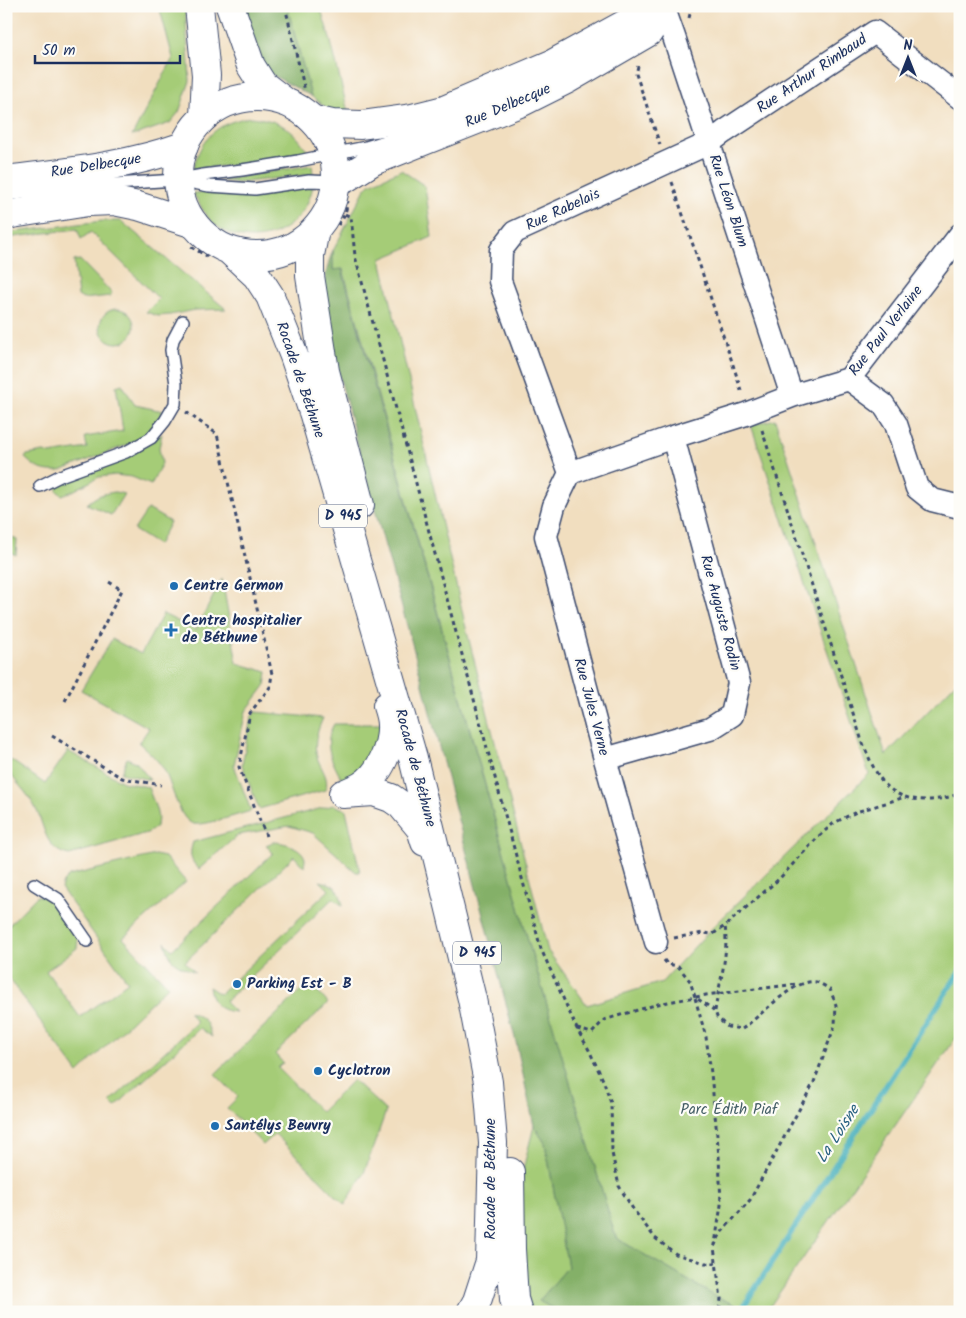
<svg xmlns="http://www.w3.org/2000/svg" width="966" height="1318" viewBox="0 0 966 1318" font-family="Kalam,sans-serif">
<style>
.green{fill:#a5cc77;stroke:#607e6a}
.forest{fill:#84b068;stroke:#507063}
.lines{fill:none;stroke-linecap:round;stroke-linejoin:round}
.stream{stroke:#3cacb9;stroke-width:5.5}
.service-casing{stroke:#3b496d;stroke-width:14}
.minor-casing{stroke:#3b496d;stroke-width:25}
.tertiary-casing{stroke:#3b496d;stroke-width:30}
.primary-casing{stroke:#3b496d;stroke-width:30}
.path{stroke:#3b496d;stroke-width:3;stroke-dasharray:4 4;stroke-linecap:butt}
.service{stroke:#fff;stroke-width:11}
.minor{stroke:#fff;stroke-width:22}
.tertiary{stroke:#fff;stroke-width:28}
.primary{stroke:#fff;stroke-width:28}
.poi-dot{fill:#1f6fb2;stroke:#fdfcf7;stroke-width:2}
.labels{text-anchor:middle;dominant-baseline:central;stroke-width:4.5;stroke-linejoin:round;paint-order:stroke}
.shield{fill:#fdfcf7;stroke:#5f6c8c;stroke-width:1}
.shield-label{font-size:14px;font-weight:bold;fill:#1b2f5e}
.street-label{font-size:15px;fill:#1b2f5e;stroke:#fdfcf7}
.poi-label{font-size:15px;font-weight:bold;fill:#1b2f5e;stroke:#fdfcf7;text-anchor:start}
.park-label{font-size:15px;fill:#445e66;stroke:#fdfcf7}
.water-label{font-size:16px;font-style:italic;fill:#286182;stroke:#fdfcf7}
</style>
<rect width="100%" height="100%" fill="#fdfcf7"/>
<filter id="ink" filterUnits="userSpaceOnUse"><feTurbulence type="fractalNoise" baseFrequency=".02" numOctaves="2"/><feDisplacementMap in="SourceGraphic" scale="10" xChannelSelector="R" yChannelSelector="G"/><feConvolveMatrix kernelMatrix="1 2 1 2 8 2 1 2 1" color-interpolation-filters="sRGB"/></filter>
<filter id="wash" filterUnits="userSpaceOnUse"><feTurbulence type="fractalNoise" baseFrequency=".0096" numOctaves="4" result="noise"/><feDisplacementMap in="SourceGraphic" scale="20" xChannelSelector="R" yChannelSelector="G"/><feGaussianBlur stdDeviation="1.12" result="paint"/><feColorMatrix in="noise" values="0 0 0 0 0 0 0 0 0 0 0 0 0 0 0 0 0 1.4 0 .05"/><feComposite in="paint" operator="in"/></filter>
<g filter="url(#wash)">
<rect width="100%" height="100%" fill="#f1debf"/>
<path class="green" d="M159 6H185L190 81 179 112 170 123 132 136 173 58Z
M287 6H320L331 42 348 112 330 111 311 96Z
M251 117C278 120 293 128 308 152 271 163 231 165 193 169 201 137 218 122 251 117Z
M312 165 313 174 238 183 221 180Z
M401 170 425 186 432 237 381 259 466 628 548 951 587 1005 662 982 711 929 869 774 751 425 775 419 886 755 960 678V1032L766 1312H751L713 1295 616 1238 531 951 343 269 333 271V251L365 189 370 184Z
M313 185C306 228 260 252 221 229 206 220 202 207 193 193L282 191Z
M102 221H121L226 309 195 310 170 315 158 316 146 312 159 299 91 232 81 239 77 229 6 238V233Z
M80 260 112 293 110 296 83 299 78 296 74 261Z
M100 326a17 17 0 1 1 34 0a17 17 0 1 1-34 0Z
M122 384 135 405 163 411 151 430 142 439 60 471C43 472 37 469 25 458L27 455 44 452 50 454 87 448 85 437 123 431 116 386Z
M162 434 159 448 162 463 151 485 132 477 115 475 99 477 71 492 62 495 57 491V486L60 481 132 454Z
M115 492 124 494 111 515 87 504C97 495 102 494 115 492Z
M148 509 170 522 158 545 134 530Z
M6 534 17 540 16 555 6 550Z
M222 579 237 663 267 672 265 686 246 711 234 765 251 811C240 814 204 826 194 824 178 821 172 782 163 768 156 758 148 751 139 743L149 728 81 690 112 639 141 654 163 614 196 630Z
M255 712 323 718C318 729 314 741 316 753 318 766 331 777 325 790L259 809 242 765 251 718Z
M334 724H384L379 751 345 785C334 765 321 746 334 724Z
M68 751 123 782 148 787C151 797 162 817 156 826 154 830 150 831 147 833L69 855C45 850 45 827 36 809 29 794 15 782 6 768L11 760 45 784Z
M127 758 137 763 150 780 121 773Z
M334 805 346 810 360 872H356L313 833 289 826 238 835 199 869C190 861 189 854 193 842Z
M273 842C283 842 303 847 305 859 305 862 304 865 304 867L294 856 185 962 195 972C175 964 171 964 165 942L172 950 273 853 266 845Z
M155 855 165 857 186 882 123 938 168 986 78 1073 6 974V928L37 896H42L50 901 78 938 77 948 46 971 80 1017 128 982 61 888 63 882 69 876Z
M320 881C337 885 339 889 343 906L333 898 225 1002 235 1012C218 1010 212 1004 209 987L220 994 329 890Z
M309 983 328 1003 275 1054 283 1063 278 1068 321 1112 353 1080 386 1111 364 1173 345 1205 275 1134 263 1145 227 1108 238 1097 215 1074Z
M188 1012C205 1017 206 1021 212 1037L200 1028 115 1107 110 1102 197 1022Z
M534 1126 545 1143 568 1267 539 1301 559 1312H532L529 1305 525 1279 520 1213 523 1169Z"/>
<path class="forest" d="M240 6H287L311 96 267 72Z
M333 250V270L342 269 531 951 616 1238 713 1295 751 1312H559L539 1301 568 1267 545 1143 534 1126 516 1042 413 647 370 492 325 321 321 296 329 261Z"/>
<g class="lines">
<path class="stream" d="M740 1312 960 971"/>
</g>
</g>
<g filter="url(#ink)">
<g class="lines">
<g class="service-casing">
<path id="service" d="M183 181 209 186 255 189 309 181 336 182
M6 195 84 186 176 180 203 175 242 170 298 161 366 147 405 135
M40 486 60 476 126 452 151 438 165 421 175 404 176 384 171 350 173 340 183 321
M34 884 58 899 87 941"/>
</g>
<g class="minor-casing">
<path id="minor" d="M663 6 674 37 792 396
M849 379 883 404 896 424 917 488 932 500 956 506 960 504
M570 473 500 281 501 250 515 232 709 143 724 132 875 32 960 98
M570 473 554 506 546 536 605 759 656 942
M570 473 673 437 746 414 792 396 849 379 960 235
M605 759 710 729 732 715 739 683 673 437"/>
</g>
<g class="tertiary-casing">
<path id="tertiary" d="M314 120 332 124 361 125 412 118 444 110 554 63 658 6
M6 180C68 172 125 167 184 146
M336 182 346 178 373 161 522 102 568 79 649 32 661 6
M6 215 88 202 114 201 138 206 194 224"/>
</g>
<g class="primary-casing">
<path id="primary" d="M199 6 206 75 204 117
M230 6 251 66 263 85 284 101
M178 176a79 79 0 1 1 158 0a79 79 0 1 1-158 0Z
M315 230 310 255V276L325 371 360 505
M229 250 257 276 270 296 294 356 314 415 413 758 472 999 488 1082 493 1143 490 1261 477 1301 471 1312
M343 794 374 792 391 798 401 805 421 829 425 842
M344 794C349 791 356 789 361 786 380 775 392 746 391 725 391 719 389 712 387 706
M510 1172 511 1249 514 1299 518 1312"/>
</g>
<path class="path" d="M285 6 305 91
M689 18 692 6
M638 66 636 74 660 145
M672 182C685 221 698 260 711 299 721 331 733 362 742 394
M345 214 351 217 355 256 541 949 577 1029 589 1050 603 1080 611 1103 612 1153 619 1186 633 1209 655 1238 676 1254 705 1263H716
M338 225 345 214 348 201
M191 247 207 256
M186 412 217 434 272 674 270 687 250 713 239 767 266 836
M762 430 861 738C874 771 884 800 926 800 937 800 949 798 960 793
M6 636H13
M65 701 122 590 109 582
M52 736 122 778 161 785
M674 938 703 933 713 934 725 926 779 879 819 836 834 823 856 812 905 797
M664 960 667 964 678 966 690 981 695 997 715 1011 717 1017 724 1024 728 1027 742 1029C760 1017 794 978 816 982 820 983 826 987 830 989L836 1005 835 1025 814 1082 750 1200 721 1233 714 1247 721 1299 719 1312
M695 998 706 1037 711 1073 719 1156 721 1205 715 1244
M715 1011C719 983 729 955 725 926
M577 1029 592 1033 604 1020 658 1004 706 995 798 984"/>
<use href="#service" class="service"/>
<use href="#minor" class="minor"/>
<use href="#tertiary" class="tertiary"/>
<use href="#primary" class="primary"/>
</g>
</g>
<g class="poi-dot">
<circle cx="174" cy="586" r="5"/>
<path d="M168.5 622.5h5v5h5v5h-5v5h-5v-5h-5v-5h5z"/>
<circle cx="237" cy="984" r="5"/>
<circle cx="318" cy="1071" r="5"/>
<circle cx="215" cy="1126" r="5"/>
</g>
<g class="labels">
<g class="shield">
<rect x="319" y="504.5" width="48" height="23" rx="4"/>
<rect x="453" y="941.5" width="48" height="23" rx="4"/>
</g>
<g class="shield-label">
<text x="343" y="516">D 945</text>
<text x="477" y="953">D 945</text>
</g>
<g class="street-label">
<text transform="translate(812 74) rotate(-34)">Rue Arthur Rimbaud</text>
<text transform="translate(508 106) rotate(-23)">Rue Delbecque</text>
<text transform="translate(96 166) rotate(-9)">Rue Delbecque</text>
<text transform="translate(728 201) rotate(72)">Rue Léon Blum</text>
<text transform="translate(563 210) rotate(-25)">Rue Rabelais</text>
<text transform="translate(886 331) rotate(-52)">Rue Paul Verlaine</text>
<text transform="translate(300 380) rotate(71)">Rocade de Béthune</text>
<text transform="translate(720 613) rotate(75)">Rue Auguste Rodin</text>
<text transform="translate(591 707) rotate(75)">Rue Jules Verne</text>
<text transform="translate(415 768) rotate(75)">Rocade de Béthune</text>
<text transform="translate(491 1179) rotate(-90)">Rocade de Béthune</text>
</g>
<g class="poi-label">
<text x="184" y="586">Centre Germon</text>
<text x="182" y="621">Centre hospitalier<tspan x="182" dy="17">de Béthune</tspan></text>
<text x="247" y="984">Parking Est - B</text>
<text x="328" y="1071">Cyclotron</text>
<text x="225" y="1126">Santélys Beuvry</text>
</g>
<g class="park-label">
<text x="729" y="1110">Parc Édith Piaf</text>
</g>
<g class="water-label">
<text transform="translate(838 1134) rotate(-57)">La Loisne</text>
</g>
</g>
<rect width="966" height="1318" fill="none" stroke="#fdfcf7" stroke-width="25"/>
<g transform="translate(908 58)" stroke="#fdfcf7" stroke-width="4" paint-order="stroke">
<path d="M0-4L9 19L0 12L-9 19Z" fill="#1b2f5e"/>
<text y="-8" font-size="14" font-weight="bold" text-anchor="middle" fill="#1b2f5e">N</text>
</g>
<path d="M35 55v8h145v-8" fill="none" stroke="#1b2f5e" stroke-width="2.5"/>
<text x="42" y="55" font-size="15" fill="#1b2f5e" stroke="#fdfcf7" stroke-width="4" paint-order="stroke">50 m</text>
</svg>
